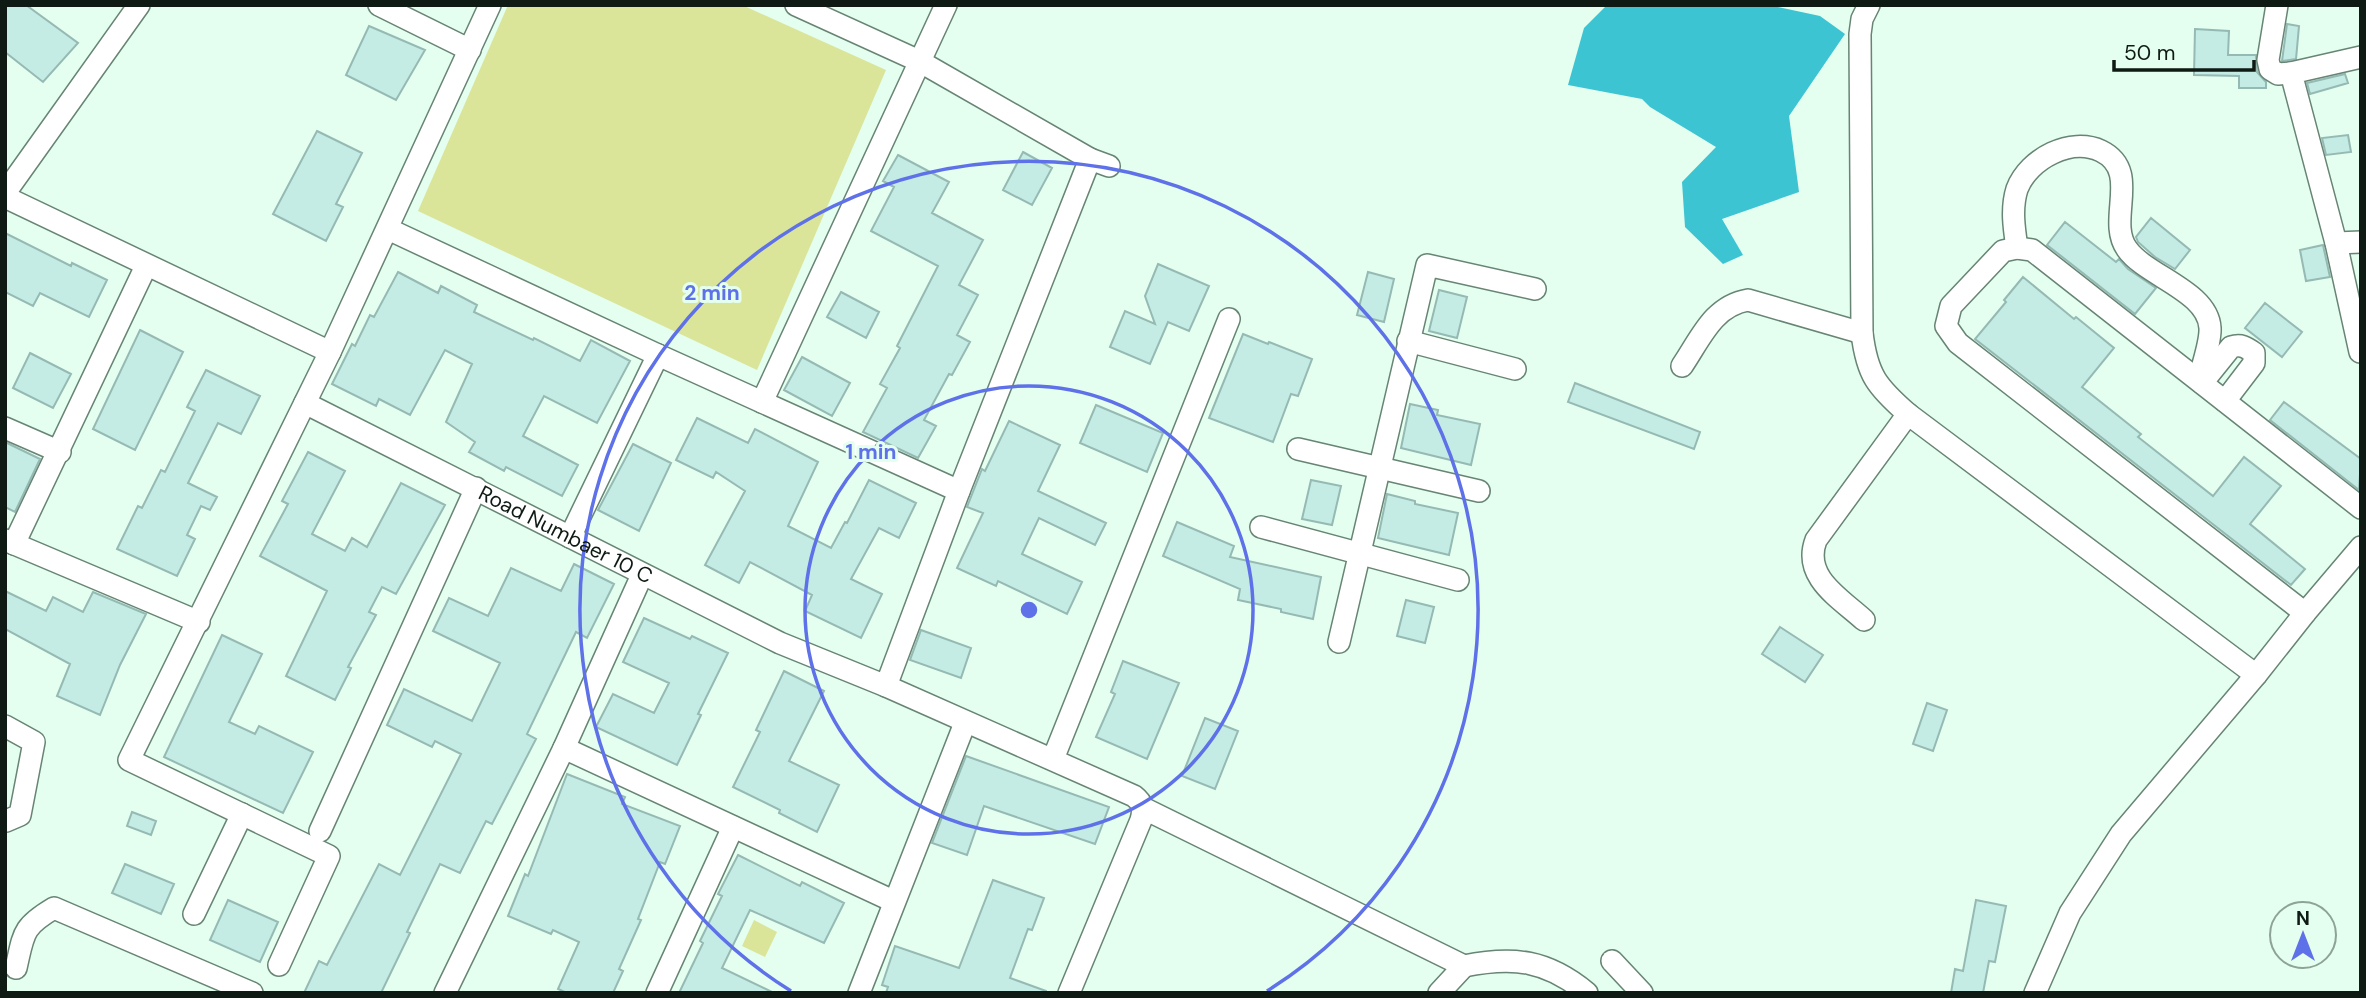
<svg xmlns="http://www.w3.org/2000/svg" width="2366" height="998" viewBox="0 0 2366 998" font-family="'DM Sans',sans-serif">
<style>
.green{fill:#dae59a}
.water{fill:#3dc4d3}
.building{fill:#c4ebe4;stroke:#94bab3;stroke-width:2}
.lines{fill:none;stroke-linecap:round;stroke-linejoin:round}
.street-casing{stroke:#678474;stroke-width:24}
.street{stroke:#fff;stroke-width:21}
.ring{fill:none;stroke:#5e71e8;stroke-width:3.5}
.labels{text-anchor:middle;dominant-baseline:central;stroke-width:6;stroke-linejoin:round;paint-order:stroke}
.street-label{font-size:21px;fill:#0e1a13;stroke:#e4feef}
.centre{fill:#5e71e8;stroke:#e4feef;stroke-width:3.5}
.ring-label{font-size:21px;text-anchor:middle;font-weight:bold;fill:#5e71e8;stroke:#e4feef;stroke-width:6;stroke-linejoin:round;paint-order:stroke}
</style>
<rect width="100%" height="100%" fill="#e4feef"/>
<path class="green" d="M508 5H742L886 70 757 370 418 211Z
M754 920 777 932 765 957 742 946Z"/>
<path class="water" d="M1607 5H1768L1820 16 1845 34 1789 116 1799 192 1722 219 1743 255 1723 264 1685 227 1682 182 1716 147 1650 107 1642 99 1568 85 1584 28Z"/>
<path class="building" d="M5 5H26L78 43 43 82 5 52Z
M2287 24 2299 26 2296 59 2282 61Z
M369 26 425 50 396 100 346 75Z
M2195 29 2229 31 2228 55H2256L2257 72 2266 82V88H2239V76L2194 75Z
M2345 74 2348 83 2310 94 2307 83Z
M317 131 362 153 336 204 343 207 326 241 273 214Z
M2348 135 2351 152 2326 155 2322 138Z
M1023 152 1052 168 1032 205 1003 190Z
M898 155 949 182 932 213 983 240 959 285 978 295 957 335 970 342 952 375 949 374 924 420 936 426 918 458 863 432 887 388 880 384 900 348 897 346 938 266 871 231 894 187 883 181Z
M2151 218 2190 250 2175 269 2155 257 2138 242 2136 237Z
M2065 222 2116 262 2119 259 2128 269 2156 288 2135 314 2047 245Z
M5 233 71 266 72 263 107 280 89 317 40 293 33 306 5 292Z
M2323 245 2330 277 2306 281 2300 250Z
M1158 264 1209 286 1189 331 1168 322 1150 364 1110 347 1125 311 1155 324 1145 296Z
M398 272 438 293 441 286 477 305 474 312 533 340 534 338 580 361 591 340 630 361 597 423 544 396 523 436 578 465 562 496 506 467 504 471 469 452 475 442 446 422 472 364 445 350 410 415 379 399 376 406 332 384 352 344 355 346 370 315 374 317Z
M1368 272 1394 279 1384 322 1357 315Z
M2023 277 2074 319 2076 317 2114 348 2082 387 2141 434 2138 437 2213 496 2244 457 2281 486 2250 524 2305 569 2291 585 1975 339 2006 302 2004 300Z
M1439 290 1467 297 1457 338 1429 331Z
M841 292 879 312 866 338 827 317Z
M2265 303 2302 332 2282 357 2245 328Z
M140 330 183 352 135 450 93 429Z
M1243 334 1268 344 1269 342 1312 359 1298 396 1291 394 1273 442 1209 418Z
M30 353 71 374 53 408 13 388Z
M802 357 850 383 832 416 784 390Z
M206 370 260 396 241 434 218 423 188 483 217 497 210 510 201 506 187 535 195 539 177 576 117 549 138 506 142 508 161 470 165 472 195 411 187 407Z
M1575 383 1700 432 1694 449 1568 402Z
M2284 402 2361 459 2359 490 2270 420Z
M1410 404 1438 410 1437 415 1480 424 1471 465 1401 448Z
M1096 405 1163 433 1147 472 1080 443Z
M697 418 748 443 755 429 818 462 788 526 831 548 845 522 847 523 869 480 916 503 899 538 879 528 851 579 882 594 861 638 805 611 812 595 750 562 739 583 705 565 745 491 716 472 713 478 676 460Z
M1009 421 1060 445 1038 491 1106 523 1095 545 1039 518 1022 554 1082 582 1067 614 998 581 996 586 957 568 983 513 967 507 982 469 985 471Z
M5 442 40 459 15 512 5 507Z
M633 444 671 463 639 531 598 510Z
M308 452 345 471 312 534 345 551 352 538 367 547 401 483 445 505 396 594 382 587 369 612 376 615 348 667 351 668 335 700 286 676 327 591 260 556 288 504 282 501Z
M1311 480 1341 486 1332 525 1302 519Z
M1387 494 1415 501V504L1458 513 1449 555 1378 538Z
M1177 522 1234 546 1230 557 1321 577 1313 619 1281 612V609L1238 600 1240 589 1163 556Z
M574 564 614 584 587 638 576 632 527 734 536 739 492 824 486 821 460 873 440 864 407 932 410 933 381 993H304L319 961 327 965 379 864 400 875 461 754 435 741 432 747 387 725 404 689 472 721 500 663 433 631 449 598 488 616 511 568 561 591Z
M5 591 46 611 53 597 83 612 93 592 146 614 120 665 100 715 57 696 70 664 5 629Z
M1406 600 1434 607 1425 643 1397 636Z
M644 618 690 639 692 636 728 653 698 714 701 715 677 765 596 727 613 694 654 713 669 683 623 662Z
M1780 627 1823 655 1805 682 1762 654Z
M921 630 971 648 961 678 910 660Z
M222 635 262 654 229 722 255 734 259 726 313 752 283 813 164 757Z
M1123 661 1179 683 1147 759 1096 737 1115 694 1111 692Z
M784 671 824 691 789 761 839 785 817 832 779 813 780 810 733 787 760 732 756 730Z
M1927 703 1947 710 1933 751 1913 744Z
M1205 718 1238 731 1215 789 1182 776Z
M966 756 1109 807 1095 844 984 806 967 855 932 843Z
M567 774 625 797 622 804 680 826 665 864 660 862 638 919 641 920 619 969 623 971 613 993H567L558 989 579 942 553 930 551 934 508 916 525 874 528 876Z
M132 812 156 821 151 835 127 826Z
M738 855 800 886 802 882 844 903 824 943 750 910 722 968 774 993H679L703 943 700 941 722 896 718 894Z
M125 864 174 884 161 914 112 893Z
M993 880 1044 898 1032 930 1028 929 1010 978 1046 991V993H886L888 987 882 985 895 946 959 968Z
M228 900 278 922 260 962 210 940Z
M1976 900 2006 906 1995 962 1989 961 1983 993H1951L1955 969 1963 971Z"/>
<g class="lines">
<g class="street-casing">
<g id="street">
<path d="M379 5 470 50"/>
<path d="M796 5 919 61 1090 159 1109 166"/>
<path d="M1869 5 1862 19 1860 34 1862 333C1867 375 1877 387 1908 414L2256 675"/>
<path d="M2277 5 2268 60 2270 69 2278 74 2291 73"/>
<path d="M5 193 139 5"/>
<path d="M5 197 330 352"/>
<path d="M388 229 658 355 959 491"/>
<path d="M2336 243 2361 242"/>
<path d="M2017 248C2014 228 2011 208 2017 189 2029 158 2071 137 2101 151 2142 171 2106 220 2127 249 2146 276 2208 291 2210 328 2211 342 2202 366 2199 380"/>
<path d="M1408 341 1515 369"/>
<path d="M2360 352 2336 243 2291 73 2361 57"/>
<path d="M1682 366C1701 338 1713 306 1748 300L1862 333"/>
<path d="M2202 383 2231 347C2241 344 2246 347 2254 353V363L2225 401"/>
<path d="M762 402 946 5"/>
<path id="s1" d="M305 403 780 643 886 686 1134 796C1143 803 1144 809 1141 820L1069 993"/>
<path d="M5 428 60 452"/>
<path d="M1298 449 1479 491"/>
<path d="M1261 527 1458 580"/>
<path d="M570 537 658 355"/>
<path d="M5 540 199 622"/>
<path d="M14 544 146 266"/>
<path d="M2305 613 1958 343 1946 326 1951 306 2003 251 2017 248 2032 250 2361 508"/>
<path d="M1864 620C1840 598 1802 577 1816 540L1908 414"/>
<path d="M1339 642 1427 265 1535 289"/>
<path d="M886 686 959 491 1090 159"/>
<path d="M5 726 34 742 20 815 6 821"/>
<path d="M564 748 893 901"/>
<path d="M1053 759 1229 319"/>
<path d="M1143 808 1464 966 1439 993"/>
<path d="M320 831 476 488"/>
<path d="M194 914 242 814"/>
<path d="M1612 961 1642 993"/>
<path d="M279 965 329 856 129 760 330 352 490 5"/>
<path d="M1464 966C1514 956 1547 960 1587 993"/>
<path d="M16 968C24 933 22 927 54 908L252 993"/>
<path d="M445 993 564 748 642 575"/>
<path d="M657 993 733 827"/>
<path d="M859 993 965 723"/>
<path d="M2035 993 2070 913 2121 834 2256 675 2305 613 2361 547"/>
</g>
</g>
<use href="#street" class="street"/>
</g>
<g class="ring">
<circle cx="1029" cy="610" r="224"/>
<path d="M791 991A449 449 0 1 1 1267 991"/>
</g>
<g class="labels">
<g class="street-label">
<text stroke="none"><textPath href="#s1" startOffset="292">Road Numbaer 10 C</textPath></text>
</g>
</g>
<circle cx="1029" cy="610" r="10" class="centre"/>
<g class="ring-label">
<text x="712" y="300">2 min</text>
<text x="871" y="459">1 min</text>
</g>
<rect width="2366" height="998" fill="none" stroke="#0e1a13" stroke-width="14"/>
<g transform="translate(2303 935)"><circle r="33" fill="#e4feef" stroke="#8ea397" stroke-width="2"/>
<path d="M0-5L12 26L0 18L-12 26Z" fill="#5e71e8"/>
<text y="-10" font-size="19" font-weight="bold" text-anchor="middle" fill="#0e1a13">N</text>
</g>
<path d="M2114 60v10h140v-10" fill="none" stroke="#0e1a13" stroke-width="3.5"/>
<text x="2124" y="60" font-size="21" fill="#0e1a13" stroke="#e4feef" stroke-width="5" paint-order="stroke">50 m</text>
</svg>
